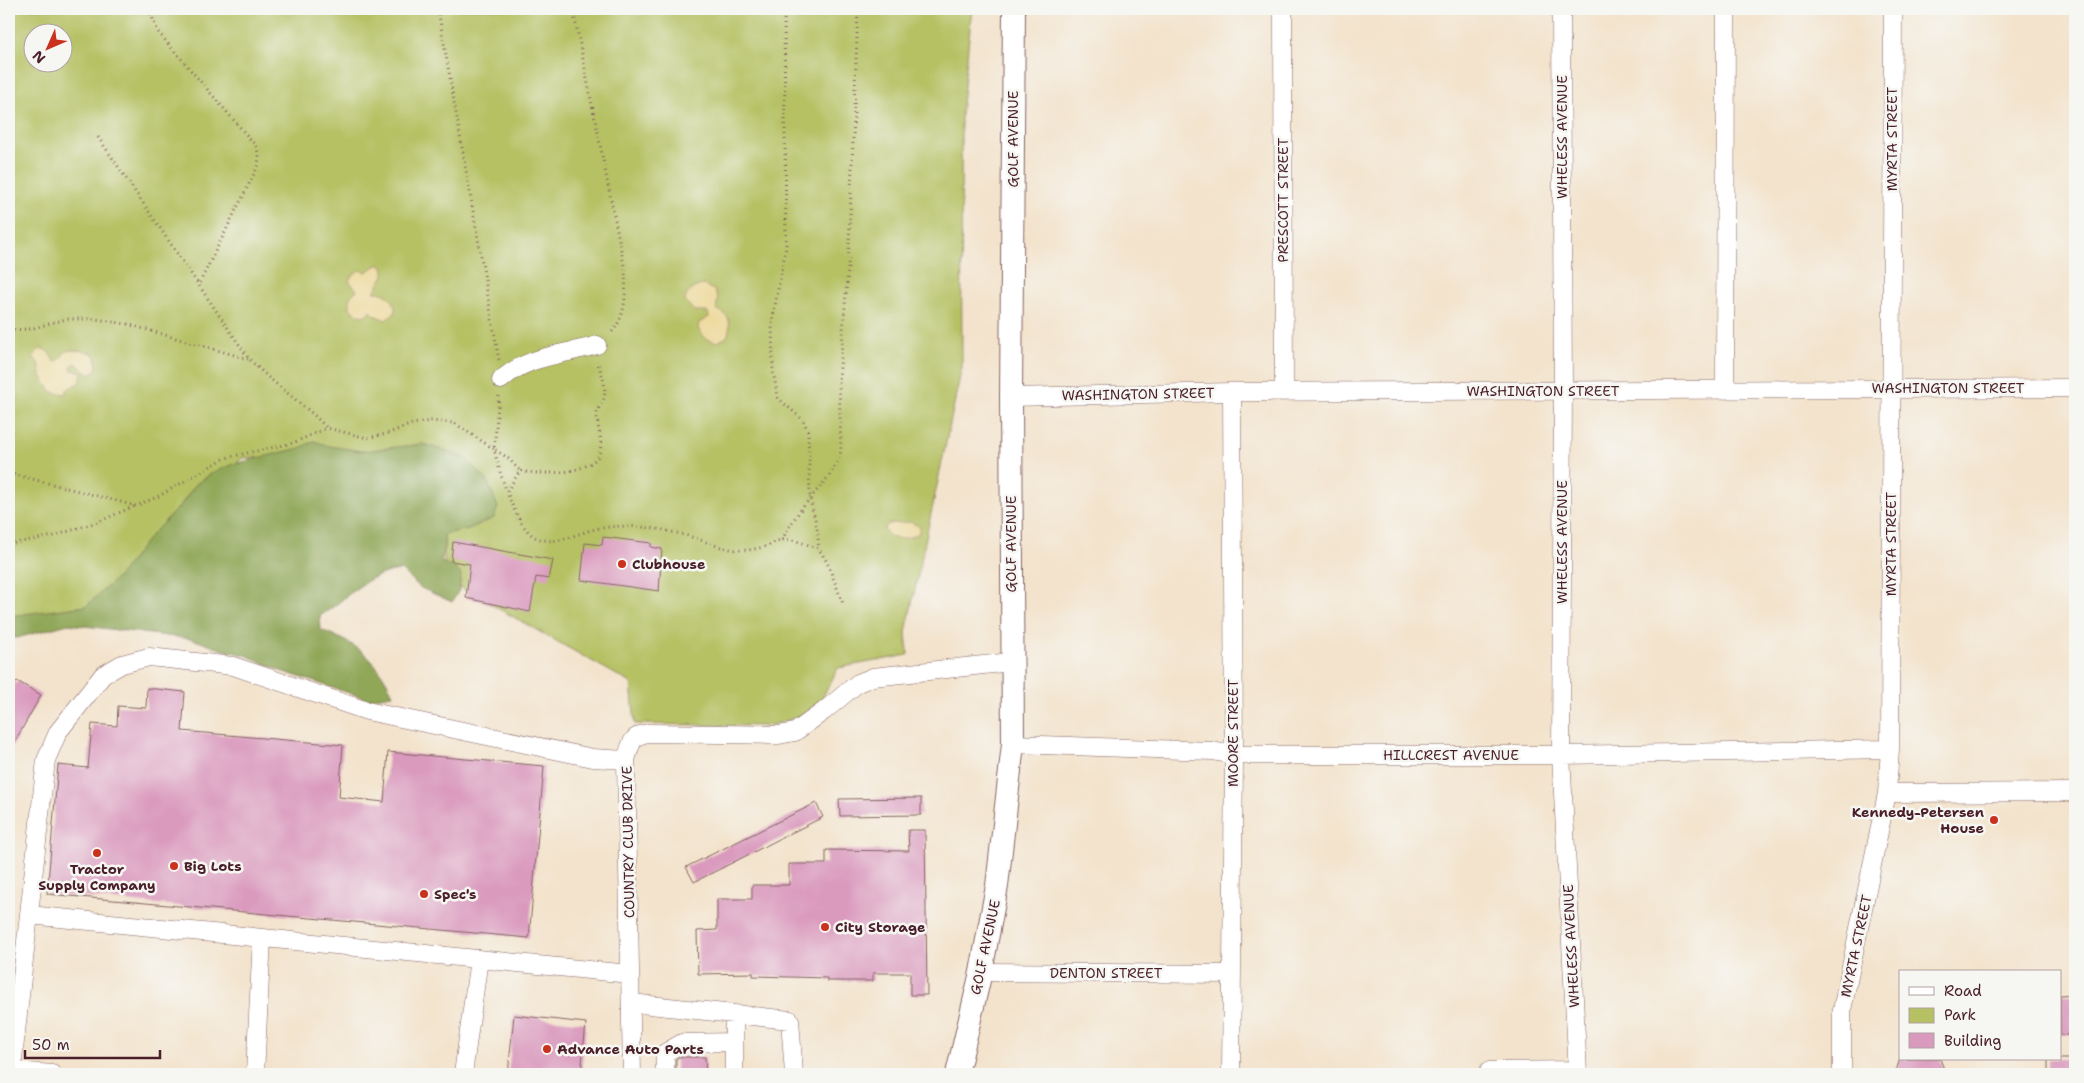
<svg xmlns="http://www.w3.org/2000/svg" width="2084" height="1083" viewBox="0 0 2084 1083" font-family="'Shantell Sans',sans-serif">
<style>
.green{fill:#b5c163;stroke:#807047;fill-rule:evenodd}
.forest{fill:#90a759;stroke:#6d6342}
.sand{fill:#eeda9e;stroke:#9c7c64}
.building{fill:#da9abe}
.lines{fill:none;stroke-linecap:round;stroke-linejoin:round}
.minor-casing{stroke:#856463;stroke-width:19}
.major-casing{stroke:#856463;stroke-width:24}
.path{stroke:#856463;stroke-width:3;stroke-dasharray:1 4;stroke-linecap:butt}
.minor{stroke:#fff;stroke-width:18}
.major{stroke:#fff;stroke-width:22}
.poi-dot{fill:#c8321e;stroke:#f6f6f2;stroke-width:2}
.labels{text-anchor:middle;dominant-baseline:central;stroke-width:5;stroke-linejoin:round;paint-order:stroke}
.street-label{font-size:14px;fill:#4a1f2b;stroke:#f6f6f2}
.poi-label{font-size:14px;font-weight:bold;fill:#4a1f2b;stroke:#f6f6f2;text-anchor:start}
</style>
<rect width="100%" height="100%" fill="#f6f6f2"/>
<filter id="ink" filterUnits="userSpaceOnUse"><feTurbulence type="fractalNoise" baseFrequency=".02" numOctaves="2"/><feDisplacementMap in="SourceGraphic" scale="10" xChannelSelector="R" yChannelSelector="G"/><feConvolveMatrix kernelMatrix="1 2 1 2 8 2 1 2 1" color-interpolation-filters="sRGB"/></filter>
<filter id="wash" filterUnits="userSpaceOnUse"><feTurbulence type="fractalNoise" baseFrequency=".0096" numOctaves="4" result="noise"/><feDisplacementMap in="SourceGraphic" scale="20" xChannelSelector="R" yChannelSelector="G"/><feGaussianBlur stdDeviation="1.12" result="paint"/><feColorMatrix in="noise" values="0 0 0 0 0 0 0 0 0 0 0 0 0 0 0 0 0 1.4 0 .05"/><feComposite in="paint" operator="in"/></filter>
<g filter="url(#wash)">
<rect width="100%" height="100%" fill="#f3e3cc"/>
<path class="green" d="M9 9H972L961 114 962 367 906 632 908 655 838 668C833 677 829 687 823 696 811 714 785 723 765 726L635 724 631 683 444 578 445 454 242 458 102 614 9 630ZM32 32H62V62H32Z"/>
<path class="forest" d="M314 441 329 446 361 451 423 444 464 457 487 480 498 507 494 518 469 529 444 534V549L441 562 453 567 461 574 459 590 452 602 421 588 401 570C364 574 350 597 320 616L321 630C359 645 375 657 393 694 384 698 377 696 368 699L281 671 246 655 223 650 192 639 68 624 17 638 9 637V616L86 606 120 575 151 535 180 506 196 484 214 472 234 464 300 448Z"/>
<path class="sand" d="M377 265H382L384 269V275L374 292C386 292 396 299 395 313L386 320 376 316 370 310 366 315C358 317 355 313 350 308V297L357 290 349 281 351 277 359 270 366 272Z
M704 285 715 291 718 299 716 309C730 315 732 323 727 337L717 342 706 339 698 329 699 323 709 317 708 312 694 311 685 301C686 291 695 286 704 285Z
M40 349C49 348 50 357 55 362L60 359 66 351C75 349 83 351 92 353L96 357 97 369 89 374 75 363 71 367 72 370 82 372 80 382 68 389 65 394 55 393 50 390 41 376 40 366 33 356Z
M911 522 920 527 918 534C905 539 892 543 884 529L888 524Z"/>
<g id="blocks">
<path class="building" d="M603 537 651 543V547L662 549 659 591 581 580 585 543 602 545Z
M453 542 553 560 549 579 536 577 530 612 466 598 470 564 451 561Z
M17 681 41 695 9 752V696Z
M147 688 185 692 182 731 343 745 339 797 384 802 388 752 544 766 529 938 47 894 58 765 88 768 92 724 117 726 118 706 146 708Z
M921 798V815L840 816 839 799Z
M816 803 823 817 694 882 686 867Z
M908 830H925L927 995H910V973H873V981H827V978L753 976V973L698 974 697 931 717 930V899H752V885H789V864H826V850L909 851Z
M2075 994V1034L2060 1035V995Z
M514 1015 586 1023 581 1074H508Z
M679 1057H705L706 1074H676V1059Z
M1900 1059H1940L1946 1074H1895Z
M2048 1059H2072V1074H2048Z"/>
</g>
</g>
<g filter="url(#ink)">
<use href="#blocks" fill-opacity="0" stroke="#856463" stroke-width="1"/>
<g class="lines">
<g class="minor-casing">
<path id="minor" d="M1283 9 1284 392
M1561 9 1563 391 1561 755 1578 1074
M501 380C528 355 564 355 597 345
M1725 390 1726 9
M1011 397 1232 392 2075 388
M1013 744 1212 751 1234 755H1561L1890 749
M1887 793 2075 792
M29 915 630 974
M981 972 1231 974
M631 1003 790 1020 794 1074
M734 1014V1074
M15 1071 52 1074
M1489 1071 1578 1070
M15 1074 13 1059 46 760 58 732 103 675 122 664 149 657 233 666 367 711 593 758 626 760
M255 1074 262 938
M463 1074 479 959
M632 1074 626 760C631 744 631 735 649 733L779 735 795 732 824 711 858 683 873 677 1011 662
M665 1074V1053L682 1043 734 1042
M1231 1074 1234 755 1232 392
M1842 1074V1010L1887 793 1890 749 1893 9"/>
</g>
<g class="major-casing">
<path id="major" d="M957 1074 981 972 997 886 1013 744 1011 397 1014 9"/>
</g>
<path class="path" d="M149 9 158 32 256 146 259 156 258 166 199 284
M438 9 499 360
M573 9 625 270C626 292 627 317 610 334
M784 9 786 247 772 322 773 371 778 398 803 420 808 431 810 499 817 527 819 549
M98 137 249 359 269 378 313 414 327 428 367 438 386 434 412 424 431 421 454 423 494 449C499 471 515 526 535 537 558 548 578 531 601 528 634 523 666 529 698 539 711 544 724 549 738 550 747 551 760 548 768 546 772 544 777 540 782 540 793 538 808 545 819 549L827 562 844 606
M9 330 30 329 66 319H96L127 324 248 359
M499 396 494 449 508 458 520 471
M9 473 136 506 159 496 225 458 293 443 327 428
M507 491 520 471C538 475 590 475 599 454 604 442 597 428 597 416 596 410 602 404 604 398 607 386 601 372 597 361
M782 540C790 525 798 512 809 500 822 484 836 471 841 451L839 380 848 269 858 9
M9 544 54 536 100 521 135 506
M1905 818 1906 809"/>
<use href="#minor" class="minor"/>
<use href="#major" class="major"/>
</g>
</g>
<g class="poi-dot">
<circle cx="622" cy="564" r="5"/>
<circle cx="1994" cy="820" r="5"/>
<circle cx="97" cy="853" r="5"/>
<circle cx="174" cy="866" r="5"/>
<circle cx="424" cy="894" r="5"/>
<circle cx="825" cy="927" r="5"/>
<circle cx="547" cy="1049" r="5"/>
</g>
<g class="labels">
<g class="street-label">
<text transform="translate(1562 137) rotate(-90)">WHELESS AVENUE</text>
<text transform="translate(1013 139) rotate(-90)">GOLF AVENUE</text>
<text transform="translate(1892 139) rotate(-90)">MYRTA STREET</text>
<text transform="translate(1283 200) rotate(-90)">PRESCOTT STREET</text>
<text x="1948" y="388">WASHINGTON STREET</text>
<text x="1543" y="391">WASHINGTON STREET</text>
<text transform="translate(1138 394) rotate(-1)">WASHINGTON STREET</text>
<text transform="translate(1562 542) rotate(-90)">WHELESS AVENUE</text>
<text transform="translate(1011 544) rotate(-90)">GOLF AVENUE</text>
<text transform="translate(1891 544) rotate(-90)">MYRTA STREET</text>
<text transform="translate(1233 733) rotate(-90)">MOORE STREET</text>
<text x="1451" y="755">HILLCREST AVENUE</text>
<text transform="translate(628 842) rotate(-91)">COUNTRY CLUB DRIVE</text>
<text transform="translate(1571 946) rotate(-93)">WHELESS AVENUE</text>
<text transform="translate(1856 946) rotate(-78)">MYRTA STREET</text>
<text transform="translate(985 947) rotate(-78)">GOLF AVENUE</text>
<text x="1106" y="973">DENTON STREET</text>
</g>
<g class="poi-label">
<text x="632" y="564">Clubhouse</text>
<text x="1984" y="812" text-anchor="end">Kennedy-Petersen<tspan x="1984" dy="16">House</tspan></text>
<text x="184" y="866">Big Lots</text>
<text x="97" y="869" text-anchor="middle">Tractor<tspan x="97" dy="16">Supply Company</tspan></text>
<text x="434" y="894">Spec's</text>
<text x="835" y="927">City Storage</text>
<text x="557" y="1049">Advance Auto Parts</text>
</g>
</g>
<rect width="2084" height="1083" fill="none" stroke="#f6f6f2" stroke-width="30"/>
<rect x="1899" y="970" width="162" height="90" fill="#f6f6f2" stroke="#b1a0a2"/>
<rect x="1909" y="987" width="25" height="8" fill="#ffffff" stroke="#b1a0a2"/>
<text x="1944" y="996" font-size="15" fill="#4a1f2b">Road</text>
<rect x="1909" y="1008" width="25" height="15" fill="#b5c163" stroke="#b1a0a2"/>
<text x="1944" y="1020" font-size="15" fill="#4a1f2b">Park</text>
<rect x="1909" y="1033" width="25" height="15" fill="#da9abe" stroke="#b1a0a2"/>
<text x="1944" y="1046" font-size="15" fill="#4a1f2b">Building</text>
<g transform="translate(48 48) rotate(225)"><circle r="24" fill="#f6f6f2" stroke="#b1a0a2"/>
<path d="M0-4L9 19L0 12L-9 19Z" fill="#c8321e"/>
<text y="-8" font-size="14" font-weight="bold" text-anchor="middle" fill="#4a1f2b">N</text>
</g>
<path d="M25 1050v8h135v-8" fill="none" stroke="#4a1f2b" stroke-width="2.5"/>
<text x="32" y="1050" font-size="15" fill="#4a1f2b" stroke="#f6f6f2" stroke-width="4" paint-order="stroke">50 m</text>
</svg>
